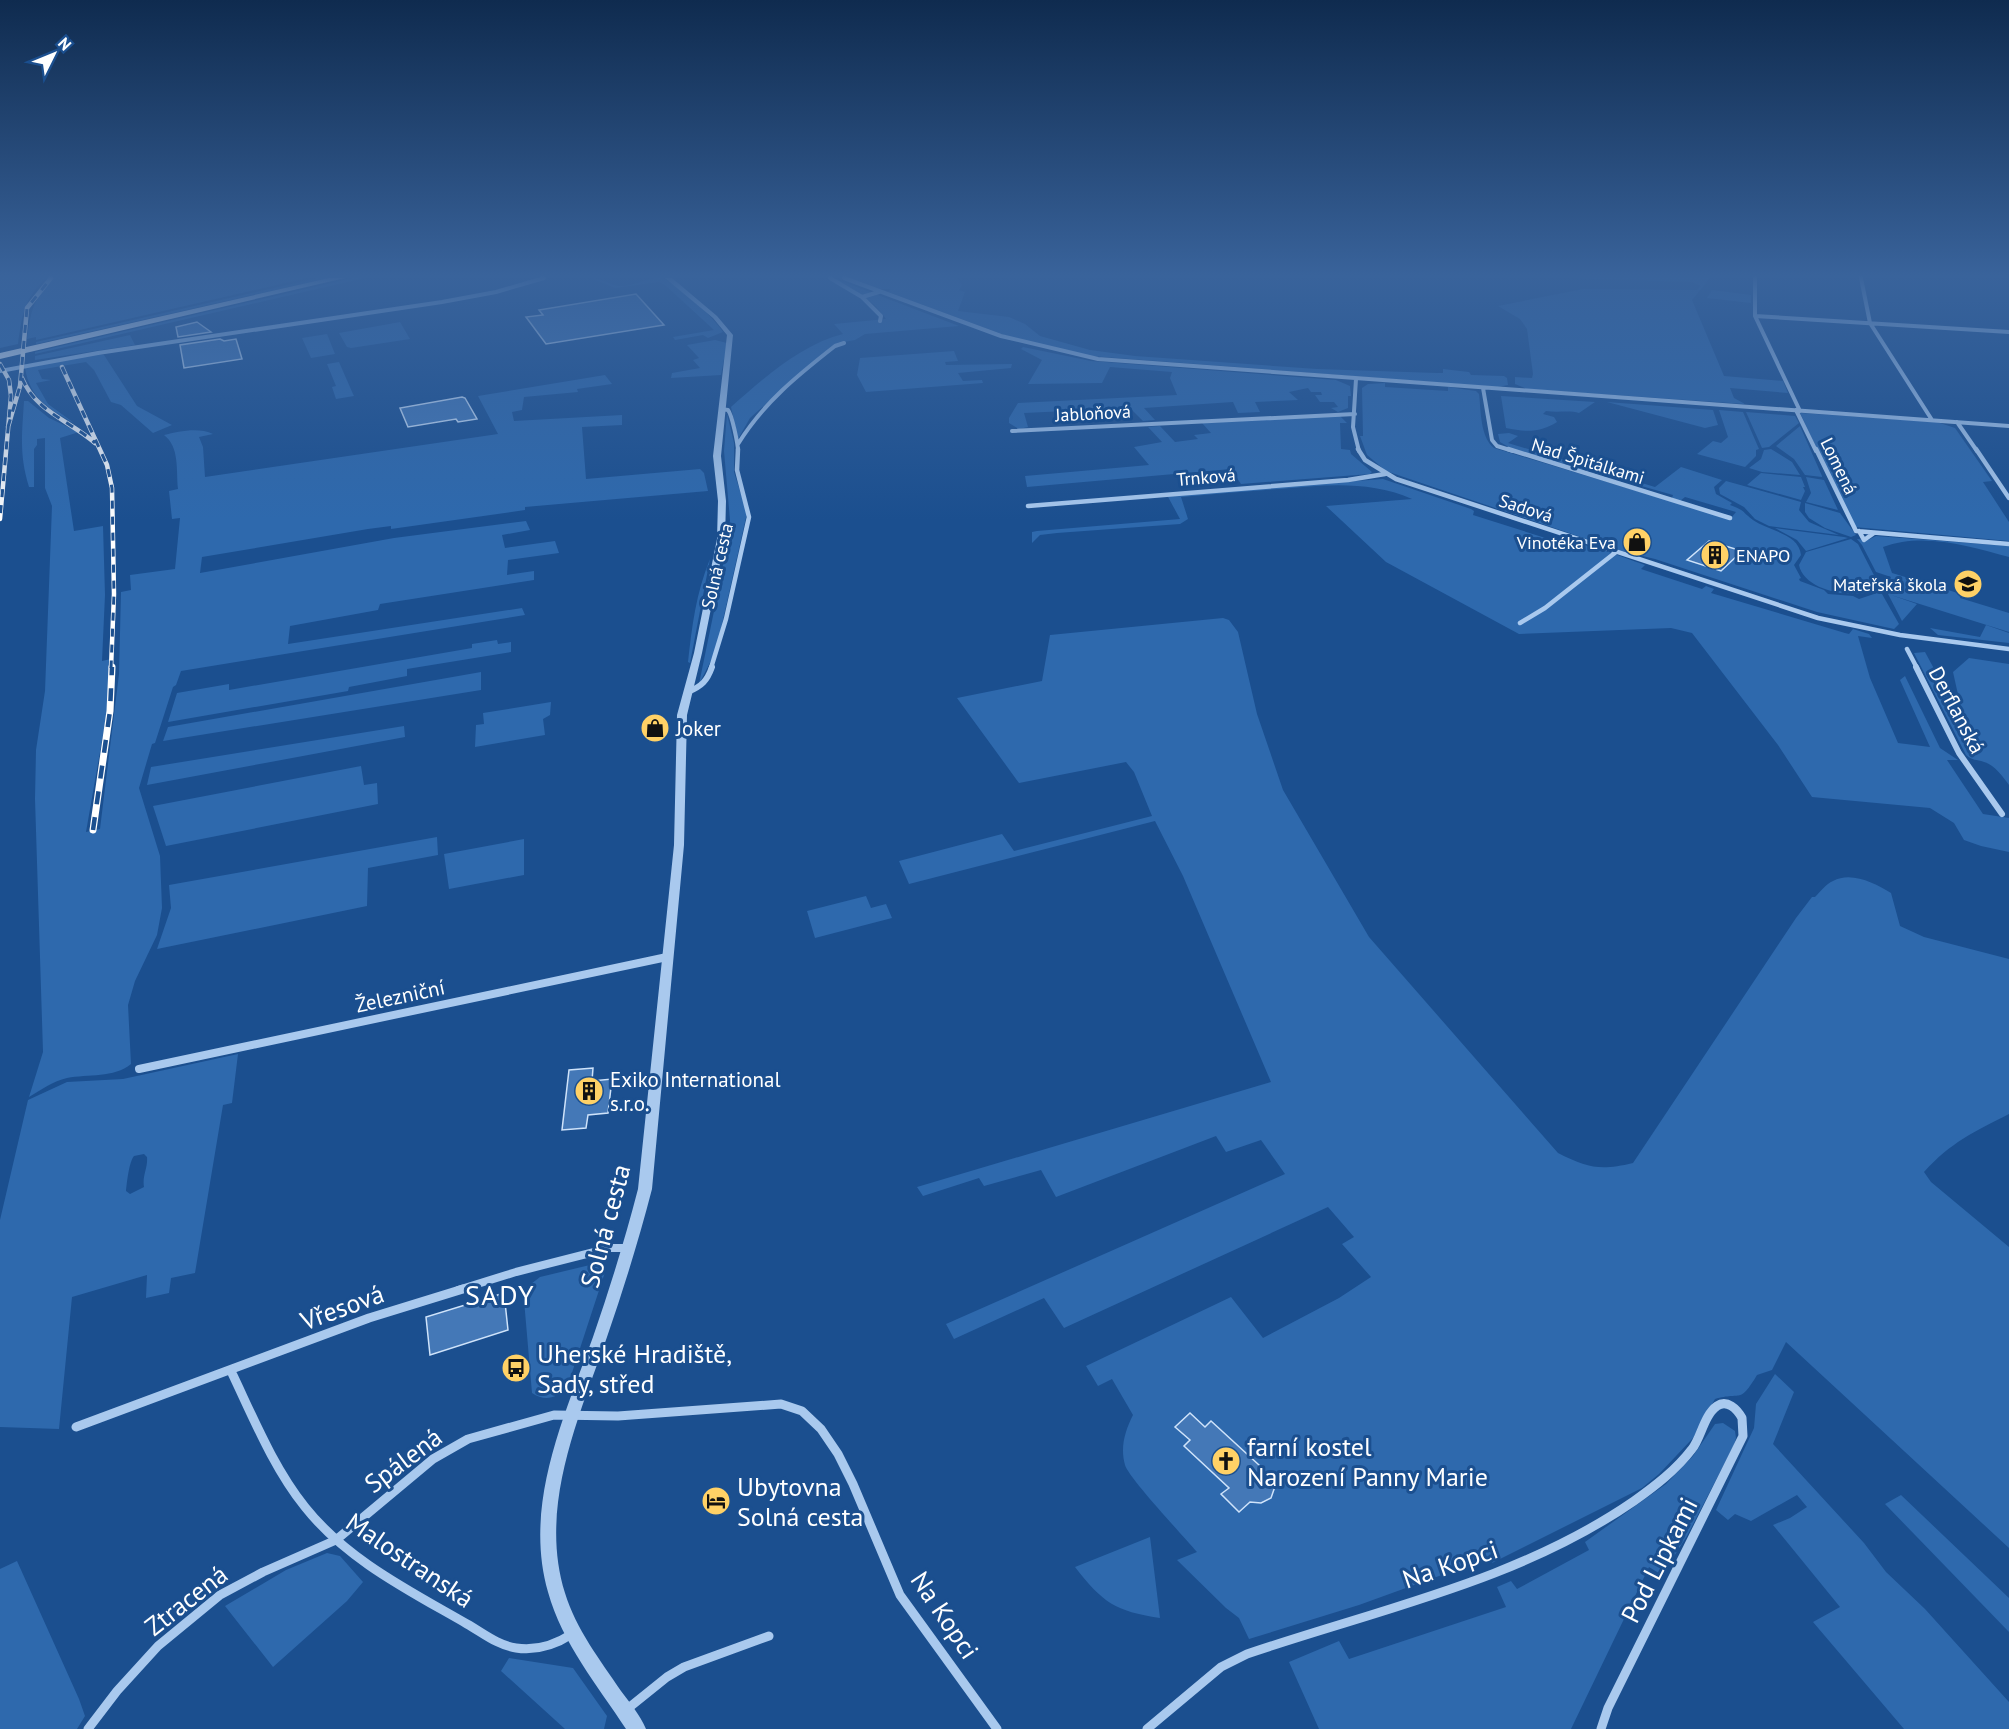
<svg xmlns="http://www.w3.org/2000/svg" width="2009" height="1729" viewBox="0 0 2009 1729" font-family="'PT Sans',sans-serif">
<style>
.green{fill:#2e69ad;fill-rule:evenodd}
.building{fill:#4478b7;stroke:#cfe3fa;stroke-width:1.5}
.lines{fill:none;stroke-linecap:round;stroke-linejoin:round}
.minor-far4{stroke:#a9c9ee;stroke-width:4}
.minor-far3{stroke:#a9c9ee;stroke-width:4.5}
.minor-far2{stroke:#a9c9ee;stroke-width:6}
.minor-far1{stroke:#a9c9ee;stroke-width:8}
.minor{stroke:#a9c9ee;stroke-width:9}
.tertiary{fill:#a9c9ee;fill-rule:evenodd}
.primary{fill:#f0f6ff;fill-rule:evenodd}
.rail-far1-casing{stroke:#fff;stroke-width:4.5}
.rail-casing{stroke:#fff;stroke-width:7}
.rail-far1{stroke:#1b4f8f;stroke-width:3;stroke-dasharray:8;stroke-linecap:butt}
.rail{stroke:#1b4f8f;stroke-width:4.5;stroke-dasharray:13;stroke-linecap:butt}
.labels{text-anchor:middle;dominant-baseline:central;stroke-width:6;stroke-linejoin:round;paint-order:stroke}
.far-street-label{font-size:18px;fill:#fff;stroke:#1b4f8f}
.far-poi-label{font-size:18px;fill:#fff;stroke:#1b4f8f;text-anchor:end}
.street-label{font-size:21px;fill:#fff;stroke:#1b4f8f}
.poi-label{font-size:21px;fill:#fff;stroke:#1b4f8f;text-anchor:start}
.near-street-label{font-size:26px;fill:#fff;stroke:#1b4f8f}
.near-poi-label{font-size:26px;fill:#fff;stroke:#1b4f8f;text-anchor:start}
.near-quarter-label{font-size:28px;letter-spacing:1.5px;fill:#fff;stroke:#1b4f8f}
</style>
<rect width="100%" height="100%" fill="#1b4f8f"/>
<path class="green" d="M0 278H47C24 297 22 316 18 344L0 348Z
M54 278H307L36 340V337L27 339C30 313 34 296 54 278Z
M318 278H328L36 344V342Z
M353 278H365L35 354V352Z
M591 278C602 278 611 286 620 286 633 287 648 277 660 278 674 280 715 319 723 332L708 338 703 335 675 340 673 337 714 330 665 285 659 282 615 288Z
M833 278 959 326 865 334 855 340 838 343 787 385 750 418 738 439 731 407C764 378 800 345 843 334L834 324 886 319C870 296 856 293 833 278Z
M851 278H957L962 285 959 290 965 292 958 311 1009 317 1025 324 1040 336 1090 350 1135 356 1317 369 1437 373H1443V369L1469 372 1471 375 1504 376 1507 378 1508 385 1498 387 1091 356 1010 337 888 292 891 289H880Z
M1562 278H1710L1692 300 1724 376 1783 381 1788 393 1730 388 1734 398 1745 404 1527 389 1515 384V377L1532 378 1533 374 1527 329 1520 319 1498 306 1583 289 1697 290 1701 286 1692 282Z
M1712 290 1751 295V303L1707 298Z
M400 322 410 339 351 348 347 347 339 333Z
M327 334 335 354 311 358 302 338Z
M130 335 135 345 35 360V356Z
M715 340 727 343 721 375 671 378 672 373 700 368 693 360 699 358 687 345Z
M1023 347 1091 361 1336 380 1350 386 1351 396H1348V408L1338 412 1331 408 1338 407 1334 402H1320L1315 395H1322L1321 392H1311L1308 388 1289 392 1298 400 1255 402 1260 412 1238 413 1233 402 1144 408 1155 420 1143 421 1130 408 1024 413 1028 427 1019 429 1009 423V418L1018 403 1177 395 1170 378 1172 372 1110 367 1102 383 1028 384 1042 360 1021 349Z
M954 351 958 361 945 362 946 365 1012 364 1011 368 958 373 963 381 982 380 983 383 866 392 857 375 860 358Z
M99 354 104 355 137 406 172 425 153 433 121 405 111 402 94 370 86 362 38 370 42 379 51 380 36 383 48 404 74 423C48 409 30 398 25 368Z
M339 362 353 394 354 396 336 399 332 387 336 386 327 364Z
M605 375 612 384 577 389 578 392 524 397 522 410 512 412 514 421 622 415V425L582 427 586 479 700 469 704 473 708 491 525 507V510L391 529V526L368 529 202 557 200 573 394 538 526 521 530 530 502 535 505 548 555 541 559 553 508 560 507 575 534 571V580L380 604 378 610 290 626 288 644 522 608 525 615 181 671 176 685 173 687 155 743 152 744 139 788 160 856 162 908 157 935 135 981 128 1005 131 1064C114 1078 88 1074 67 1078 53 1081 41 1090 29 1097L43 1052 35 799 36 750 45 691 52 506 45 488V438L37 439V445L34 449V487H29C19 454 22 435 24 401H28L49 418 79 432 60 438 74 531 103 526 105 595 102 661 111 659 107 712 86 832 100 829 119 674 121 592 131 590 130 575 175 569 180 518 172 519 169 491 178 489C176 471 180 447 164 435 179 431 199 427 213 434L199 437 203 447 205 477 498 434 478 396Z
M1385 383V387L1448 391V387L1476 391 1479 394C1481 410 1480 437 1494 448L1730 519 1736 512 1685 497 1680 501 1672 498 1673 495 1512 449 1500 442 1498 434 1509 433 1518 436 1508 443 1655 487 1681 467 1722 480 1714 487 1716 494 1732 503 1730 505C1746 511 1741 511 1753 520 1768 531 1799 533 1801 555L1794 565 1801 578 1799 579 1800 581 1824 590 1828 594 1853 596 1859 599 1877 593 1882 594 1899 624 1894 629 1817 612 1655 559 1622 551 1386 471 1367 455 1360 436H1363L1362 388 1368 384Z
M1501 396 1595 402 1579 413C1570 410 1558 413 1546 411L1543 414 1554 417 1557 422C1540 433 1525 432 1506 428Z
M1607 402 1713 410 1718 425 1705 428Z
M1719 410 1743 412 1759 449 1756 450V456L1745 467 1697 454 1713 441 1721 443 1728 437Z
M1746 412 1795 416 1799 423 1769 447 1762 448Z
M1800 413 1937 422 1955 428 1992 481 1983 482 2009 522V541L1854 527Z
M727 414 734 443V472L747 513 716 651 699 684 721 577 730 520 724 451Z
M1340 416 1347 423H1340L1341 449 1350 450 1351 454 1372 472 1370 474 1241 484 1231 469 1027 487 1025 476 1149 465 1134 447 1162 442 1148 427 1160 426 1175 442 1198 439 1194 435 1211 433 1202 423Z
M1800 426 1822 476V477L1805 475 1794 459 1776 446Z
M1771 449 1792 462 1800 475 1762 472 1749 468 1761 459 1764 450Z
M1761 473 1801 477 1805 487H1803L1805 491 1801 500 1747 485Z
M1806 477 1824 480 1838 510 1806 502 1811 493Z
M1383 479 1471 509 1474 511 1473 515 1558 542C1587 542 1617 555 1645 565L1641 569 1702 589 1706 586 1714 589 1711 593 1845 633 1849 634 1853 629 1869 634 1872 638 1858 636 1870 678 1898 743 1930 747 1900 680 1905 676 1940 748 1958 760H1947L1983 814 2009 818V852L1981 846 1964 840 1954 823 1930 808 1812 797 1778 745 1692 633 1671 628 1519 634 1386 562 1326 506 1412 499C1369 480 1324 485 1279 489 1246 491 1214 494 1181 497L1188 519 1180 524 1057 533 1040 535 1032 543V532L1037 531 1180 519 1167 495Z
M1726 481 1801 502 1799 510 1809 522 1839 535 1769 526 1755 519 1744 507 1720 494 1719 488Z
M1805 503 1840 513 1856 535 1851 537 1825 528 1809 518 1805 512Z
M1775 528 1844 537 1848 538 1806 551 1797 540Z
M1876 536 2009 546V557C1969 546 1923 532 1883 547L1892 573 1961 594 1960 598 2009 613V632L1891 595 1917 604 1902 621 1888 594 1879 591 1891 577 1876 572 1862 545 1857 539 1868 540Z
M1851 539 1858 544 1878 583 1875 590C1854 600 1804 591 1799 565L1806 552Z
M710 559 690 663 688 662C692 626 696 593 710 559Z
M1223 618 1229 620 1238 632 1257 714 1283 790 1369 937 1558 1153C1588 1168 1600 1171 1633 1163L1796 918 1812 897H1815C1820 892 1826 884 1833 881 1851 871 1875 883 1891 893L1900 926 1924 937 2009 959V1114C1975 1131 1950 1143 1924 1172L1931 1182 2009 1247V1548L1786 1342 1772 1370 1757 1375C1739 1405 1742 1391 1715 1399L1693 1438 1659 1474 1642 1488 1492 1563 1486 1559 1359 1605 1249 1639 1239 1618 1226 1608 1177 1560 1197 1552C1185 1538 1128 1477 1125 1465 1120 1447 1125 1431 1133 1415L1112 1379 1098 1386 1086 1366 1231 1297 1263 1338 1339 1298 1371 1277 1342 1244 1354 1237 1328 1207 1064 1328 1044 1298 954 1339 946 1324 1285 1174 1261 1140 1226 1152 1216 1136 1056 1197 1041 1170 984 1186 979 1178 923 1196 917 1187 1271 1082 1183 876 1155 821 909 884 899 861 1002 834 1014 851 1152 816 1134 772 1126 762 1019 783 957 698 1042 681 1050 635Z
M1986 625 2009 633V643L1938 635 1930 628 1980 637Z
M497 640 498 644 511 642V652L407 669V676L349 687 348 691 168 722 177 693 229 684V690L472 648V644Z
M1925 652 1965 726 1953 672 1969 658 2009 664V785C2003 777 1995 765 1984 762 1976 759 1973 761 1966 755L1914 653Z
M481 672V690L163 741 168 727Z
M551 702 550 715 543 719 545 735 475 747 476 725 484 724 483 713Z
M404 726 405 737 147 785 151 767Z
M361 766 364 785 377 783 378 804 166 846 153 806Z
M437 837 438 855 368 868 367 906 157 949 171 908 169 885Z
M524 839V875L449 889 444 854Z
M866 896 871 908 886 904 892 918 815 938 807 911Z
M238 1054 232 1103 223 1105 195 1273 171 1278 169 1293 146 1298 147 1275 72 1297 59 1429 0 1427V1220L28 1100 67 1082 123 1079ZM144 1154 147 1157C148 1168 142 1176 144 1187L130 1194 126 1191C127 1182 129 1162 134 1156Z
M594 1264 605 1272 567 1388C556 1398 545 1402 532 1393L524 1300 531 1284 540 1277Z
M1775 1374 1794 1392 1773 1444 1864 1543 1886 1572 1925 1609 2009 1702V1729H1904L1813 1622 1840 1607 1773 1525 1790 1518 1807 1507 1797 1495 1751 1521 1735 1514 1728 1520 1716 1510 1754 1428 1756 1404Z
M1723 1423 1735 1431 1736 1438 1734 1445 1687 1536 1662 1575 1649 1567 1571 1729H1319L1289 1662 1339 1641 1349 1659 1506 1607 1497 1587 1511 1581 1517 1589 1589 1550 1585 1542 1666 1484 1693 1456 1715 1424Z
M1901 1495 2009 1598V1632L1885 1504Z
M1150 1537 1160 1618C1115 1611 1103 1603 1075 1567Z
M327 1553 340 1556 363 1582 347 1601 273 1667 225 1606 286 1570Z
M17 1561 79 1699 85 1716 77 1729H0V1569Z
M509 1658 573 1668 607 1716 604 1729H565L501 1671Z"/>
<path class="building" d="M636 294 664 325 546 344 526 317 543 315 539 310Z
M197 322 211 332 178 337 176 327Z
M220 339 224 341 236 339 242 359 184 368 180 345Z
M462 397 465 398 477 419 458 422 456 419 408 427 400 408Z
M1709 541 1742 551 1721 571 1687 560Z
M593 1068 592 1081 612 1079 608 1113 588 1115 586 1128 562 1130 569 1070Z
M504 1293 508 1330 430 1355 426 1317Z
M1190 1413 1205 1427 1211 1421 1259 1465 1270 1479 1279 1475 1271 1498 1261 1503 1250 1502 1239 1512 1221 1494 1229 1488 1184 1446 1190 1440 1175 1427Z"/>
<g class="lines">
<path class="minor-far4" d="M830 278 862 297
M844 278 1001 336 1098 359 2009 426
M1755 278V316L1800 411
M1861 278 1870 323 1932 420
M879 292 862 297 881 316 880 321
M1755 316 2009 332
M0 371 98 353 442 302 496 292 544 278
M1356 379 1353 427 1359 451
M1483 388 1492 440 1497 446 1513 451
M721 409 728 410C732 415 738 444 738 451
M1796 410 1816 451
M1957 422 1977 451
M1012 431 1355 414
M738 444C763 403 798 375 835 346L844 343"/>
<path class="minor-far3" d="M1358 449 1365 460 1396 479 1818 618 1900 635 2009 649
M1508 449 1730 518
M1816 449 1856 531 2009 544
M1976 449 2009 498
M1028 506 1348 480 1385 474
M1859 531 1864 540 1874 533
M1520 623 1545 608 1616 552
M1907 649 1917 668
M711 668 726 619 749 517 737 470 738 449"/>
<path class="minor-far2" d="M1916 667 1959 753 2002 814
M688 692C702 686 707 681 712 667"/>
<path class="minor-far1" d="M139 1069 667 957
M458 1290 516 1272 610 1248H628"/>
<path class="minor" d="M231 1371C253 1417 273 1467 305 1507 347 1560 410 1591 467 1624 483 1633 497 1645 516 1648 536 1651 555 1645 572 1634
M76 1427 369 1318 463 1289
M626 1710 667 1677 684 1667 769 1636
M88 1729 117 1691 158 1646 220 1595 263 1572 336 1540 433 1459 468 1439 554 1415 618 1416 781 1404 802 1411 821 1429 838 1454 853 1484 900 1595 997 1729
M1147 1729 1221 1667 1247 1654C1379 1609 1518 1581 1634 1501 1655 1486 1676 1470 1692 1449 1701 1438 1704 1415 1717 1406 1727 1399 1737 1409 1742 1418L1743 1436 1608 1708 1601 1729"/>
<path class="tertiary" d="M665 278H672L717 316 733 335 721 456 726 501 725 539 702 653 687 715 684 845 652 1189C639 1239 624 1288 607 1337 579 1417 538 1507 565 1593 576 1629 600 1660 621 1691 630 1703 640 1715 646 1729H626C598 1686 562 1643 548 1592 523 1505 564 1417 593 1337 610 1288 625 1239 638 1189L674 845 677 715 694 653 717 539 718 501 713 456 727 335 713 318Z"/>
<path class="primary" d="M329 278H345L0 359V353Z"/>
<g class="rail-far1-casing">
<path id="rail-far1" d="M0 364 9 380 11 396 0 519
M62 367 107 465 112 488 114 594 111 668
M22 378C36 412 69 420 95 443
M8 427 20 386 27 308 51 278"/>
</g>
<g class="rail-casing">
<path id="rail" d="M93 830 110 711 112 667"/>
</g>
<use href="#rail-far1" class="rail-far1"/>
<use href="#rail" class="rail"/>
</g>
<linearGradient id="sky" x2="0" y2="1"><stop stop-color="#0f2b4f"/><stop offset="0.53" stop-color="#39639b"/><stop offset="1" stop-color="#39639b" stop-opacity="0"/></linearGradient>
<rect width="2009" height="520" fill="url(#sky)"/>
<defs>
<g id="shop-disc" transform="scale(1.5)"><circle r="9.5" fill="#ffd166" stroke="#1b4f8f"/><path d="M-5-2.5h2.3a2.7 3.5 0 0 1 5.4 0H5L5.5 6h-11ZM-1.5-2.5h3a1.5 2.3 0 0 0-3 0Z" fill="#111"/></g>
<g id="building-disc" transform="scale(1.5)"><circle r="9.5" fill="#ffd166" stroke="#1b4f8f"/><path d="M-4-6H4V6H1V3H-1V6H-4ZM-2.5-4.3h1.7v1.8h-1.7ZM.8-4.3h1.7v1.8H.8ZM-2.5-1h1.7V.8h-1.7ZM.8-1h1.7V.8H.8Z" fill="#111"/></g>
<g id="school-disc" transform="scale(1.5)"><circle r="9.5" fill="#ffd166" stroke="#1b4f8f"/><path d="M0-5L7-2L0 1L-7-2ZM-4 1L0 2.5L4 1V4Q0 6-4 4Z" fill="#111"/></g>
<g id="bus-disc" transform="scale(1.5)"><circle r="9.5" fill="#ffd166" stroke="#1b4f8f"/><path d="M-5-6H5V4H4V6H2V4H-2V6H-4V4H-5ZM-3.5-4V0h7V-4ZM-3.5 1.2v1.5H-2V1.2ZM2 1.2v1.5H3.5V1.2Z" fill="#111"/></g>
<g id="church-disc" transform="scale(1.5)"><circle r="9.5" fill="#ffd166" stroke="#1b4f8f"/><path d="M-1.2-6h2.4v3.5h3.3v2.4h-3.3V6h-2.4V-.1h-3.3v-2.4h3.3Z" fill="#111"/></g>
<g id="hotel-disc" transform="scale(1.5)"><circle r="9.5" fill="#ffd166" stroke="#1b4f8f"/><path d="M-6-4.5h1.5V1H6V5H4.5V3h-9V5H-6ZM-4 0a1.8 1.8 0 1 1 3.6 0ZM.5 0V-2.5h3Q6-2.5 6 0Z" fill="#111"/></g>
</defs>
<g fill-rule="evenodd">
<use href="#shop-disc" x="1637" y="542"/>
<use href="#building-disc" x="1715" y="555"/>
<use href="#school-disc" x="1968" y="584"/>
<use href="#shop-disc" x="655" y="728"/>
<use href="#building-disc" x="589" y="1091"/>
<use href="#bus-disc" x="516" y="1368"/>
<use href="#church-disc" x="1226" y="1461"/>
<use href="#hotel-disc" x="716" y="1501"/>
</g>
<g class="labels">
<g class="far-street-label">
<text transform="translate(1093 413) rotate(-3)">Jabloňová</text>
<text transform="translate(1588 461) rotate(17)">Nad Špitálkami</text>
<text transform="translate(1839 466) rotate(64)">Lomená</text>
<text transform="translate(1206 477) rotate(-5)">Trnková</text>
<text transform="translate(1526 508) rotate(18)">Sadová</text>
<text transform="translate(717 566) rotate(-77)">Solná cesta</text>
</g>
<g class="far-poi-label">
<text x="1616" y="542">Vinotéka Eva</text>
<text x="1736" y="555" text-anchor="start">ENAPO</text>
<text x="1947" y="584">Mateřská škola</text>
</g>
<g class="street-label">
<text transform="translate(1957 710) rotate(62)">Derflanská</text>
<text transform="translate(400 996) rotate(-12)">Železniční</text>
</g>
<g class="poi-label">
<text x="676" y="728">Joker</text>
<text x="610" y="1079">Exiko International<tspan x="610" dy="24">s.r.o.</tspan></text>
</g>
<g class="near-street-label">
<text transform="translate(605 1226) rotate(-75)">Solná cesta</text>
<text transform="translate(342 1307) rotate(-20)">Vřesová</text>
<text transform="translate(403 1460) rotate(-37)">Spálená</text>
<text transform="translate(410 1560) rotate(34)">Malostranská</text>
<text transform="translate(1659 1560) rotate(-63)">Pod Lipkami</text>
<text transform="translate(1450 1564) rotate(-19)">Na Kopci</text>
<text transform="translate(186 1600) rotate(-38)">Ztracená</text>
<text transform="translate(945 1615) rotate(56)">Na Kopci</text>
</g>
<g class="near-poi-label">
<text x="537" y="1353">Uherské Hradiště,<tspan x="537" dy="30">Sady, střed</tspan></text>
<text x="1247" y="1446">farní kostel<tspan x="1247" dy="30">Narození Panny Marie</tspan></text>
<text x="737" y="1486">Ubytovna<tspan x="737" dy="30">Solná cesta</tspan></text>
</g>
<g class="near-quarter-label">
<text x="500" y="1294">SADY</text>
</g>
</g>
<g transform="translate(54 54) rotate(47)" stroke="#1b4f8f" stroke-width="4.5" paint-order="stroke">
<path d="M0-4.5L10 22L0 15L-10 22Z" fill="#ffffff"/>
<text y="-9" font-size="16" font-weight="bold" text-anchor="middle" fill="#ffffff">N</text>
</g>
</svg>
